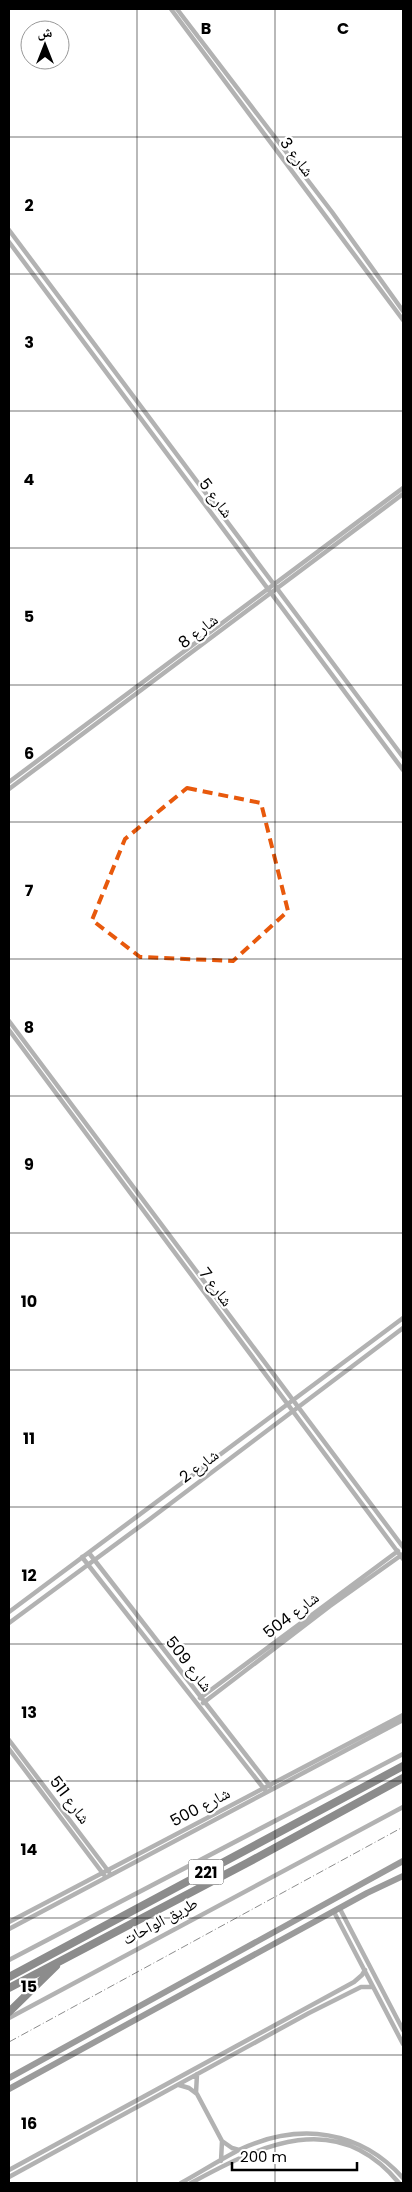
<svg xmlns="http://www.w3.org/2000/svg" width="412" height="2192" viewBox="0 0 412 2192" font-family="Poppins,'Noto Naskh Arabic',sans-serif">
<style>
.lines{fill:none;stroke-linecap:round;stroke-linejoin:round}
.street{stroke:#555;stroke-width:4.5}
.secondary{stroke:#222;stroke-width:6}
.highway{stroke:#000;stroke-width:8}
.rail{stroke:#000;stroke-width:1;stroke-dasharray:8 2.5 1 2.5;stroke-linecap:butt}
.marked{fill:none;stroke:#e8590c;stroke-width:4;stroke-dasharray:10 6;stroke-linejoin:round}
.grid{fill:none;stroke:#000;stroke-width:1;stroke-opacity:0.55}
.labels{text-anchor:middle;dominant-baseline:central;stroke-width:4.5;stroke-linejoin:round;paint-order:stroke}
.shield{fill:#fff;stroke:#4c4c4c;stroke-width:1}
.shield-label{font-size:15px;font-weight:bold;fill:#000}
.street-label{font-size:16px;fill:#000;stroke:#fff}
.grid-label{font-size:16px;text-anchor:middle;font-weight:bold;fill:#000;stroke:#fff;stroke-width:4.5;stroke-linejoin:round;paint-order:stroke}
</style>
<rect width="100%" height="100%" fill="#fff"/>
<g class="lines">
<path class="street" d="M171 9 403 320
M177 9 332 212 403 311
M9 230 403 757
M9 242 403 770
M9 782 403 488
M9 789 403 494
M9 1021 403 1547
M9 1030 403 1559
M89 1553 270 1786
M82 1557 265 1790
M9 1612 403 1318
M9 1623 150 1519 403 1328
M200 1698 398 1551
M203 1703 330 1606 403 1554
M9 1740 109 1872
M9 1749 104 1875
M340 1909 403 2030
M334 1912 403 2044
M9 1922 403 1715
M9 1929 403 1720
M9 1960 403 1754
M9 2018 403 1807
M179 2085 189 2088 197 2094 222 2141 221 2161
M196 2093 197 2074
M222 2141 232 2148 239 2150
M9 2170 354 1982 362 1975 365 1970
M9 2177 309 2013 361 1987H373
M181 2183C201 2172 221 2159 241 2149 300 2122 360 2130 403 2178
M191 2183C261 2145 337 2107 399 2183"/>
<path class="secondary" d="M9 2078 403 1861
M9 2089 367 1893 403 1876"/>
<path class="highway" d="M9 1977 403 1766
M9 1988 247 1863 403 1778
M9 2012 56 1966"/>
<path class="rail" d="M9 2042 403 1827"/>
</g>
<path d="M0 0H412V2192H0ZM187 788 261 803 288 911 233 961 140 957 92 920 125 839Z" fill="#fff" fill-opacity=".55" fill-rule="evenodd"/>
<path class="marked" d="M187 788 261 803 288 911 233 961 140 957 92 920 125 839Z"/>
<path class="grid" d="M137 9V2183M275 9V2183M9 137H403M9 274H403M9 411H403M9 548H403M9 685H403M9 822H403M9 959H403M9 1096H403M9 1233H403M9 1370H403M9 1507H403M9 1644H403M9 1781H403M9 1918H403M9 2055H403"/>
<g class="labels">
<rect class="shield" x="188.5" y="1859.5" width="35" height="25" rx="4"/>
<g class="shield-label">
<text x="206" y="1872">221</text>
</g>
<g class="street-label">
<text transform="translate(297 157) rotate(53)">شارع 3</text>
<text transform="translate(216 498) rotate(53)">شارع 5</text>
<text transform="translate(198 631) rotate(-37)">شارع 8</text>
<text transform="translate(216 1287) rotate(53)">شارع 7</text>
<text transform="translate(199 1466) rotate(-37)">شارع 2</text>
<text transform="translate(291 1615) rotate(-37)">شارع 504</text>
<text transform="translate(189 1664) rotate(52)">شارع 509</text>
<text transform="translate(70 1800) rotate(53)">شارع 511</text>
<text transform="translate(200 1807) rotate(-28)">شارع 500</text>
<text transform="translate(160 1921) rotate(-28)">طريق الواحات</text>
</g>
</g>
<g class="grid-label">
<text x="206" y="34">B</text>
<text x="343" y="34">C</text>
<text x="29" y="211">2</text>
<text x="29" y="348">3</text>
<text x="29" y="485">4</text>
<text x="29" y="622">5</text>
<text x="29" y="759">6</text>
<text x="29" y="896">7</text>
<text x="29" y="1033">8</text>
<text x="29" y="1170">9</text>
<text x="29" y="1307">10</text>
<text x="29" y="1444">11</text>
<text x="29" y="1581">12</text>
<text x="29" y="1718">13</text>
<text x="29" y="1855">14</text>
<text x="29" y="1992">15</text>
<text x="29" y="2129">16</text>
</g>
<rect width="412" height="2192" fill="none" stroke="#000000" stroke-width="20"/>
<g transform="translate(45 45)"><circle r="24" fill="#ffffff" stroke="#999999"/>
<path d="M0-4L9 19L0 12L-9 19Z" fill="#000000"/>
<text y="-8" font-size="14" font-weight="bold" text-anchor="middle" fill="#000000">ش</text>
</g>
<path d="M232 2162v8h125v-8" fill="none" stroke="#000000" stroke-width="2.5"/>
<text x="240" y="2162" font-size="15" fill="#000000" stroke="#ffffff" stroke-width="4" paint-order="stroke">200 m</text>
</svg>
